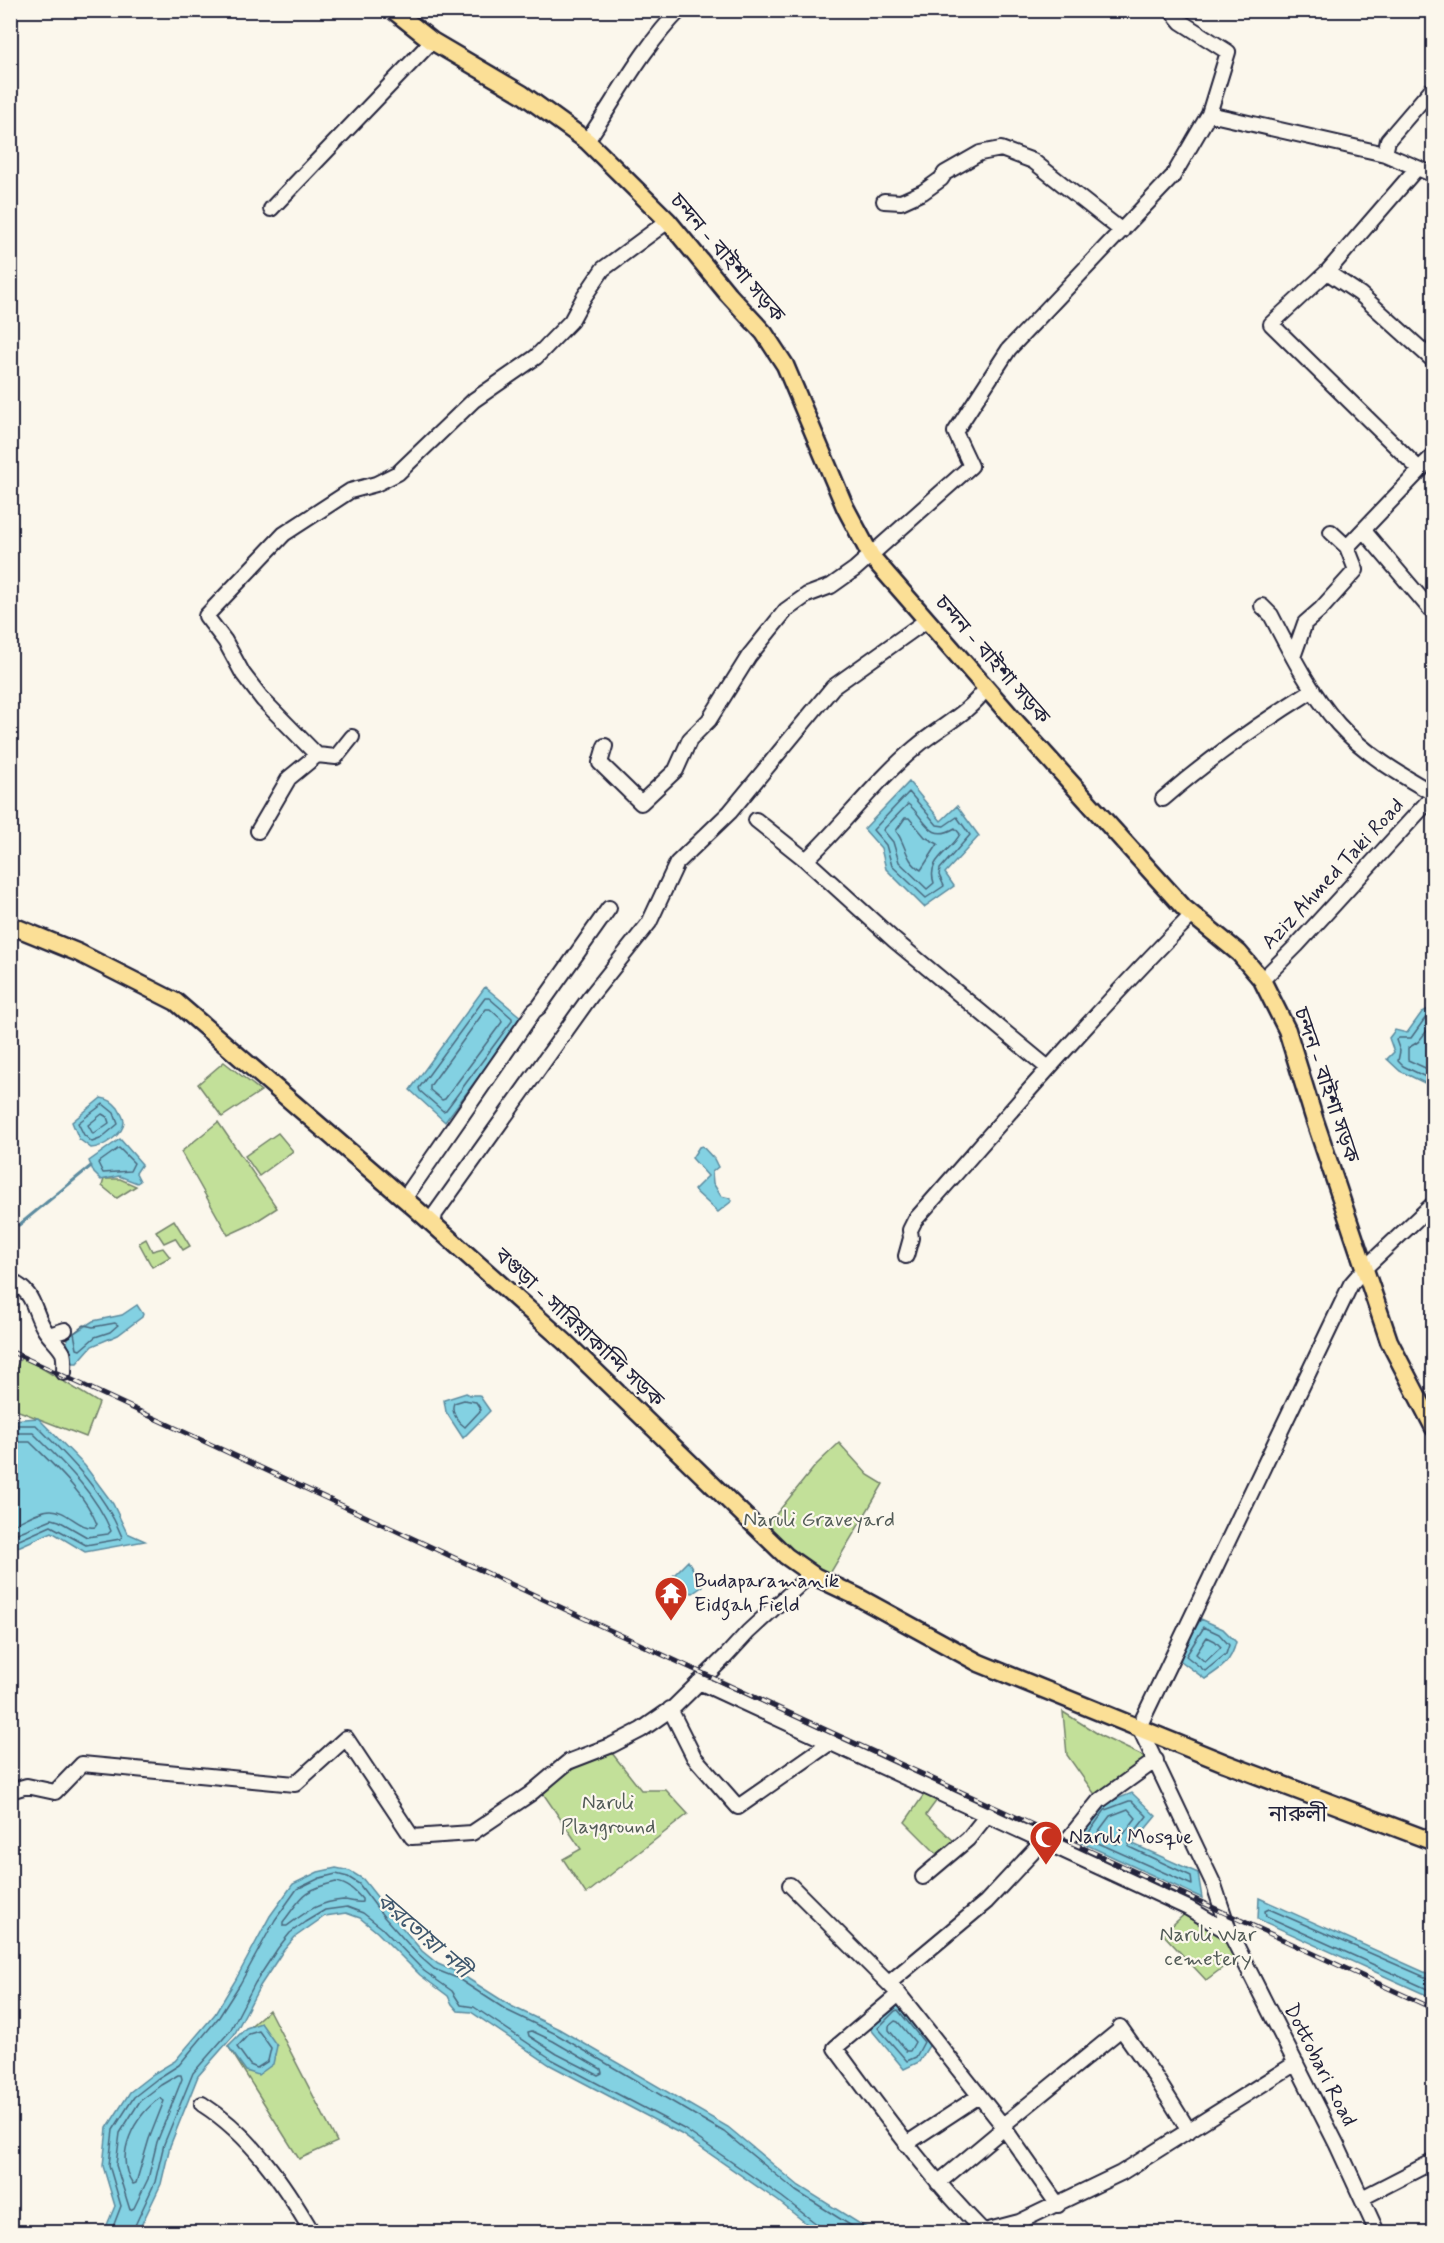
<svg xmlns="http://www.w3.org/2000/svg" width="1444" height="2243" viewBox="0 0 1444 2243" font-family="Mynerve,'Noto Sans Bengali',sans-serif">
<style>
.green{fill:#c2e099;stroke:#72816a;stroke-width:1.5}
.water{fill:#83d1e2;stroke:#5c8b9f;stroke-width:1.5}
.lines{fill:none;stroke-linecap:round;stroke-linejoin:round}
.shore{stroke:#49687e;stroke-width:1.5}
.stream{stroke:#5c8b9f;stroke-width:3}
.minor-casing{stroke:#22223b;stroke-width:18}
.major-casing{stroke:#22223b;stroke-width:21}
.minor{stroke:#fbf7ec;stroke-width:14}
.major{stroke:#fbdf96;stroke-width:16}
.rail-casing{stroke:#22223b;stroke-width:5}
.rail{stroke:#fbf7ec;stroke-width:3;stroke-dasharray:9;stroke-linecap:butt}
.labels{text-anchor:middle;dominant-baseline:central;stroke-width:4.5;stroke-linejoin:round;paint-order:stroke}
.street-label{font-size:21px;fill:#22223b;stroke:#fbf7ec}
.park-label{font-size:21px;fill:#525b57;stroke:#fbf7ec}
.poi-label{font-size:21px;fill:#22223b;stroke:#fbf7ec;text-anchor:start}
.neighbourhood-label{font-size:22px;fill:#22223b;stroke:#fbf7ec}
.water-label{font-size:22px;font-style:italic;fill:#3f576d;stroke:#fbf7ec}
</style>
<rect width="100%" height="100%" fill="#fbf7ec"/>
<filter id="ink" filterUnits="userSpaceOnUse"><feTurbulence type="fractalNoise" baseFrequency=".0167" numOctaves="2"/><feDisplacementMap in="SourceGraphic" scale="12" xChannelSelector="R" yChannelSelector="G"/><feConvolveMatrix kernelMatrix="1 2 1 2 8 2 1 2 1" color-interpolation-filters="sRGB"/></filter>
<g filter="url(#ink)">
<path class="green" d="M224 1062 261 1091 222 1117 198 1084Z
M218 1122 277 1208 252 1224 228 1235 181 1152Z
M278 1133 293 1151 259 1176 245 1156Z
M104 1179H120L136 1186 117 1198 102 1186Z
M174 1220 190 1246 183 1250 175 1238 164 1243 156 1231Z
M146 1239 152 1251 163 1248 170 1257 152 1267 139 1243Z
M22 1356 99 1403 86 1437 11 1408V1377Z
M839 1443 868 1475 883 1484 828 1577 791 1552 765 1528 816 1465Z
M1063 1712 1103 1737 1145 1757 1144 1766 1096 1796 1067 1755Z
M608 1748 641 1790H666L688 1814 586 1894 563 1859 581 1849 540 1789Z
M925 1793 937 1800 926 1815 956 1843 940 1857 905 1822Z
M1190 1909 1230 1933 1233 1960 1206 1980 1163 1934Z
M269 2010 337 2142 299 2159 228 2046Z"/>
<path class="water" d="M909 782 941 821 957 806 979 836 945 873 954 886 924 907 886 869 881 848 864 829Z
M485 987 522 1018 445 1122 410 1090Z
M1433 1007V1087L1400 1071 1387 1059 1394 1052 1389 1038 1395 1030 1407 1033 1422 1012Z
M101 1098C109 1099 113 1102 118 1108 120 1112 124 1117 124 1122 124 1134 102 1148 91 1148L79 1139 72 1122Z
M120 1139 142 1164 136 1173 140 1181 137 1183 119 1176 101 1180 94 1173 89 1161Z
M702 1146 714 1159 718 1167 712 1172 713 1183 721 1196 729 1198 732 1201 718 1212 694 1190 708 1176 692 1158 699 1147Z
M137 1305 143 1314 142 1317 118 1335 92 1346 77 1363H73L67 1342 69 1336 93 1321 122 1315Z
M466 1393 470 1395H479L490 1411 463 1438 446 1412 444 1400Z
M38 1418 85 1466 113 1504 127 1533 145 1541 85 1552 52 1532 11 1550V1420Z
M688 1561 703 1586 693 1593 683 1591 672 1594 664 1585Z
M1201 1619 1223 1629 1236 1642C1231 1662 1222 1668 1205 1679L1177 1658Z
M1132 1793 1156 1816 1133 1844 1198 1873 1202 1898 1076 1840 1101 1805Z
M336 1868 350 1871 363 1879 389 1912 422 1951 438 1964 459 1973 511 2006 559 2029 728 2127 799 2186 873 2232H817L778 2201 681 2134 550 2065 471 2012 458 2011 452 2004 448 1996 420 1975 377 1932 360 1918 346 1913 325 1916 295 1937 283 1951 260 1986 234 2035 198 2076 170 2146 161 2184 138 2232H104L115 2206 103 2166 107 2128 130 2092 153 2074 175 2061 215 2014 235 1981 270 1916 293 1884 318 1872Z
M1259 1898 1433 1976V1998L1258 1919Z
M897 2000 930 2044 919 2062 904 2069 869 2027Z
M261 2023 277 2046 273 2064 258 2075 246 2071 228 2046 246 2028Z"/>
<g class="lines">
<path class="shore" d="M909 792 937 825 944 826 957 817 970 835 940 869 939 875 944 886 926 898 892 866 886 845 873 830Z
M908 804C925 817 929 844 955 828L960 834C951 852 926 859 934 883L927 889 899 862 893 842 883 830Z
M905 818H909L925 837 938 844 921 870C905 861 906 844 896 831Z
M485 998H489L512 1018V1021L446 1110 443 1111 420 1091 419 1088Z
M486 1009H490L501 1019 502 1022 445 1099 442 1100 430 1090V1086Z
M1434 1013 1426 1017 1411 1038H1399L1396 1040 1400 1051 1398 1061 1403 1066 1434 1081
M1434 1022 1418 1042 1408 1048V1060L1434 1072
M103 1104 114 1113 118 1124 100 1139 92 1142 84 1135 78 1123Z
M102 1114 107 1117 109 1123 93 1134 88 1125Z
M119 1148 134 1163 130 1171 103 1173 98 1163Z
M115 1323 118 1325 110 1332 95 1337 80 1350 77 1349 74 1333 84 1325 93 1327Z
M464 1400 476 1402 481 1410 465 1427C458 1422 450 1412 454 1403Z
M10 1425H36C70 1459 104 1492 122 1537L120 1539 86 1545 51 1526 10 1544
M10 1433H33C62 1462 95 1492 111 1531L108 1534 87 1537 59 1521 52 1519 10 1536
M10 1442H30C54 1466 84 1492 97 1524L95 1527C79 1530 68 1510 51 1510 38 1510 23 1521 10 1526
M1204 1627 1219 1634 1229 1645 1226 1654 1205 1671 1186 1656Z
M1207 1637 1215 1641 1221 1647 1205 1662 1196 1654Z
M1129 1801H1132L1147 1816 1129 1839V1847L1191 1876 1192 1885 1087 1838V1835L1105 1810Z
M1128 1809 1136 1818 1123 1835 1119 1843 1116 1844 1099 1836 1098 1832 1110 1816Z
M336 1882C348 1884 354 1890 362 1899V1902C356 1903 350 1900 343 1900 318 1902 306 1912 287 1926H283V1922C303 1896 302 1890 336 1882Z
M1434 1981 1269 1909 1265 1911 1266 1916 1434 1992
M898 2010 924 2042 916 2057 907 2061 878 2028 895 2011Z
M895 2021 898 2022 915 2042 910 2051H906L889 2030V2026Z
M259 2031 271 2048 268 2061 257 2068 250 2065 237 2047 249 2034Z
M532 2031 553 2041 601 2069 602 2073 598 2075 557 2054 529 2036 528 2032Z
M178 2075H181L182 2079 157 2142 148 2179 134 2208 130 2210 116 2165 120 2133 140 2101 161 2085Z
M160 2098 164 2101 149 2139 136 2183 133 2184C113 2155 135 2115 160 2098Z
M111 2232 121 2206 109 2165 113 2130 134 2097 157 2079 179 2065 219 2017 240 1984 275 1920 297 1889 320 1878 336 1874 348 1877 359 1884 384 1917 418 1955 434 1969 457 1978 508 2011 556 2034 724 2132 796 2191 861 2232
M132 2232 155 2182 164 2144 193 2073 230 2031 255 1983 278 1948 290 1933 305 1922 325 1910 347 1907 363 1913 382 1928 424 1971 452 1991 461 2005 474 2007 553 2060 684 2129 782 2197 818 2225 820 2232"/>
<path class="stream" d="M19 1225 91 1166"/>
<g class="minor-casing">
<path id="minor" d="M1171 10 1181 22 1228 52 1209 114
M587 141C617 97 643 47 680 10
M1385 154 1388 140 1430 91 1434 90
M1417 168 1327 272 1271 324 1419 469 1434 455
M884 201 901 202 923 192 941 179 945 173 980 153 1001 149 1033 161 1122 231
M271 209 432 41
M1327 272 1360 294 1434 361
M1364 531 1430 609
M1347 547 1426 464
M1262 606 1271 615C1290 652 1310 692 1338 724 1365 754 1399 774 1434 794
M1293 657 1305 623 1321 609 1356 570 1347 547 1331 532
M352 737 336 757 317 755 263 700 243 674 225 641 206 616 284 534 350 491 376 484 398 473 474 400 536 357 571 321 584 297 603 269 668 221
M605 746 600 763 641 803 676 770 690 739 709 720 749 656 786 610 807 595 831 586 855 569 971 466 955 432 1009 349 1173 176 1209 114 1385 154 1434 175
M1163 799C1210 758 1260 723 1313 690
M756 820 806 860C844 824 875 781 916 747 939 727 969 714 986 688
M258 831 289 778 317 755
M806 860 894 940 1048 1068
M1262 980 1297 945 1434 795
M404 1199 534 1011 539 1007 609 908
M433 1225 435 1214 590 997 649 923 677 863 730 812 833 687 927 620
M906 1256 911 1238 910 1230 915 1220C1006 1117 1095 1012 1192 915
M10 1281C36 1292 32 1310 45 1330 50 1338 59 1345 63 1353 65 1359 64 1366 64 1373
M49 1335 65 1330
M699 1682 1188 1908 1230 1933
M670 1709 694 1757 738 1807 831 1742
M10 1791 27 1786 55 1792 82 1764 295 1784 346 1738 412 1837 472 1833 530 1794 568 1762 612 1745 641 1730 674 1707 726 1656 748 1632 811 1574
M1061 1848 1099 1801 1156 1760
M923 1877 968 1839 988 1814
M790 1885 899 1994 1000 2122 1058 2205
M889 1983 986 1902 1044 1840
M899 1994 835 2048C882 2111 927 2175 983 2231
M1120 2027 1156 2078 1189 2131
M202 2104C251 2135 284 2184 312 2232
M1002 2126 1121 2029
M906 2144 979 2096
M938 2183 1004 2128
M1362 2198 1434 2161
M981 2232 1019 2222 1121 2173 1296 2063
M1377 2232 1337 2145 1230 1933 1214 1885 1139 1727 1351 1284 1365 1268 1434 1203"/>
</g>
<g class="major-casing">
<path id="major" d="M393 10 432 41 522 94 587 141 668 221 728 294 764 333 785 365 845 507 871 556 1014 720 1184 908 1239 953 1262 980 1287 1030 1315 1121 1389 1341 1434 1428
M10 925 79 953 176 1002 415 1208 565 1342 786 1556 816 1577 858 1597 979 1663 1225 1763 1434 1842"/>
</g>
<use href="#minor" class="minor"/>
<use href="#major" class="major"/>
<g class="rail-casing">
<path id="rail" d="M10 1351 702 1673 1434 2009"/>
</g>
<use href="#rail" class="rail"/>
</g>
</g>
<defs>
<g id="temple-pin" transform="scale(1.725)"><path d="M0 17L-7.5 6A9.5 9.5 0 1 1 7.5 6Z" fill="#c8321e" stroke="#fbf7ec"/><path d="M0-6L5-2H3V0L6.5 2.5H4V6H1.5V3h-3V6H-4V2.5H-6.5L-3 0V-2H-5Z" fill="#fff"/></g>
<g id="mosque-pin" transform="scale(1.725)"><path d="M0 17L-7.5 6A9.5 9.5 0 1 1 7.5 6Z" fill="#c8321e" stroke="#fbf7ec"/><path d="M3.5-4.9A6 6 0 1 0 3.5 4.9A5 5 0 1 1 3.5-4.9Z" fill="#fff"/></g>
</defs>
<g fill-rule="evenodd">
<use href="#temple-pin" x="671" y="1593"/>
<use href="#mosque-pin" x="1046" y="1837"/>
</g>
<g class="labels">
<g class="street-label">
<text transform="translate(727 258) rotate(49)">চন্দন - বাইশা সড়ক</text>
<text transform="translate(992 660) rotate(49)">চন্দন - বাইশা সড়ক</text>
<text transform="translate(1333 874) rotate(-47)">Aziz Ahmed Taki Road</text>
<text transform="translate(1326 1085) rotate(71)">চন্দন - বাইশা সড়ক</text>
<text transform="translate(579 1328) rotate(43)">বগুড়া - সারিয়াকান্দি সড়ক</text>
<text transform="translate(1320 2065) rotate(63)">Dottobari Road</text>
</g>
<g class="park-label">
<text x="819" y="1520">Naruli Graveyard</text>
<text x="608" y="1803">Naruli<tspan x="608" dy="24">Playground</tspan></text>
<text x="1208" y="1935">Naruli War<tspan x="1208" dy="24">cemetery</tspan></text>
</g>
<g class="poi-label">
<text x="694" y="1581">Budaparamanik<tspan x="694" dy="24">Eidgah Field</tspan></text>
<text x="1069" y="1837">Naruli Mosque</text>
</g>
<g class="neighbourhood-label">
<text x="1298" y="1815">নারুলী</text>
</g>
<g class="water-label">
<text transform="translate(423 1936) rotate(41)">করতোয়া নদী</text>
</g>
</g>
<rect width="1444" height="2243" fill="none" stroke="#fbf7ec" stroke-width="36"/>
<rect x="18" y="18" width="1408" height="2207" fill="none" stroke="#22223b" stroke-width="2" filter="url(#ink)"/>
</svg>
